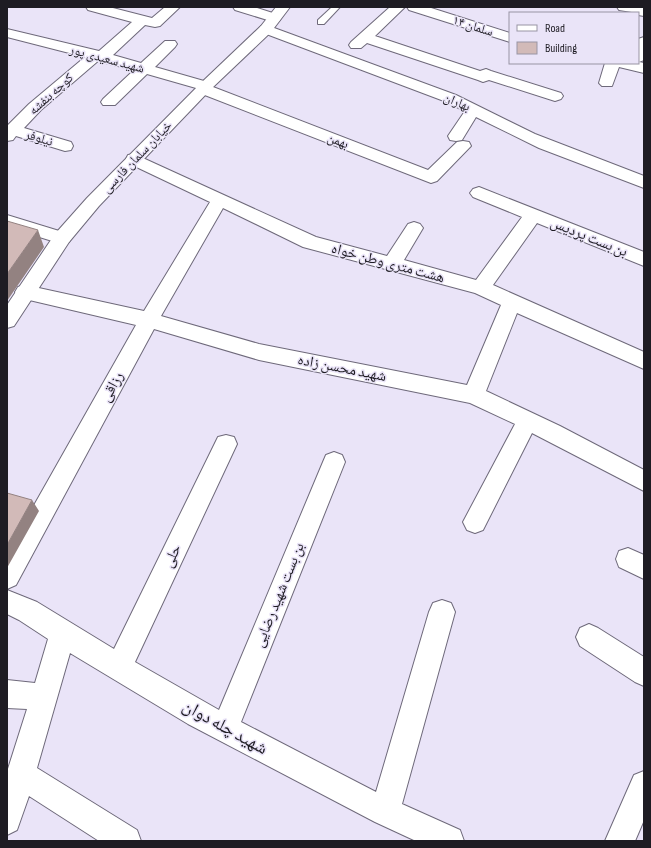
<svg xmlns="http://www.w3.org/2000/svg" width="651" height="848" viewBox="0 0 651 848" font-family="'Sofia Sans Condensed','Noto Naskh Arabic',sans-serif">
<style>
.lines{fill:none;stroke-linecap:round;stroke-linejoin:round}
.service-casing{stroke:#6e697a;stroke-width:2}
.minor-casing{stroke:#6e697a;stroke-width:2}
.secondary-casing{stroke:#6e697a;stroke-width:2}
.service{fill:#fff;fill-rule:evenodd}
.minor{fill:#fff;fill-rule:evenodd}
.secondary{fill:#fff;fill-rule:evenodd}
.shaded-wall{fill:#938281}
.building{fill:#d2bab8;stroke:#938281}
.labels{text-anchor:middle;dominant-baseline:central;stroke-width:3;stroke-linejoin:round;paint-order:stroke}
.far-street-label{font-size:13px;fill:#1e1c23;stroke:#eae4f8}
.street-label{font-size:15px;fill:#1e1c23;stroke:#eae4f8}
.near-street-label{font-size:18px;fill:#1e1c23;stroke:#eae4f8}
</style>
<rect width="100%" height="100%" fill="#eae4f8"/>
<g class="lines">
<g class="service-casing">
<path id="service" d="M332 7H340L324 24H318V20Z"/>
</g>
<g class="minor-casing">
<path id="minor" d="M86 7H109L152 18 165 7H180L160 26 155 27 145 25 113 55 141 63 165 41H175L177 44 175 47 155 67 211 83 213 87 428 170 457 142 463 141 469 142 471 146 437 181 431 183 197 92 196 88 147 74 115 105H103L101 102 103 99 134 70 98 61 41 110 24 128 71 142 73 146 71 150 65 151 16 136 13 140 7 141V126L29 104 85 57 7 37V29L99 51 132 22 88 10Z
M233 7H254L279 15 281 18 279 21 274 22 235 10Z
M390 7H405L375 36 480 71 486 69 491 71 561 93 563 96 561 99 555 101 489 80 483 82 478 80 367 43 361 48H351L349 45 351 42Z
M407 7H428L510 33V42L409 10Z
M617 7 644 8V16L638 15V13L619 10Z
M266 25 456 95 535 134 644 176V188L539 148 476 117 462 140 456 141 450 140 448 136 465 111 444 101 261 32 259 29 261 26Z
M644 37V60L639 62 644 63V73L619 67 612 86H602L599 83 605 63H638V39Z
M134 154 316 237 387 256 408 224 414 222 420 224 423 228 404 260 476 280 522 217 473 197 470 193 473 189 479 187 644 252V266L537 223 493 285 644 352V369L517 313 486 391 560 426 644 470V491L532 433 483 530 475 533 467 530 463 522 515 424 470 403 259 360 154 329 16 585 7 589V553L136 325 25 299 18 297 15 292 18 287 25 285 144 311 210 202 128 163 126 159 128 155ZM223 208 303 247 475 293 501 305 467 385 259 344 161 316Z
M7 215 69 234 71 238 69 242 62 244 7 227Z
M226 435 234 437 237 444 135 662 219 710 323 462 326 455 334 452 342 455 345 462 241 722 376 792 429 612 433 603 442 600 451 603 455 612 402 804 460 830 464 841H416L375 822 188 724 70 653 37 768 137 830 141 841H99L29 796 17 830 7 835V772L27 709 7 708V680L35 683 48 639 19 620 7 614V590L37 602 114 649 218 437Z
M628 548 644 555V579L619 567 616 559 619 551Z
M589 624 598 628 644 657V686L635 682 580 646 576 637 580 628Z
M644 771V820L635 841H605L634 775Z"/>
</g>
<g class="secondary-casing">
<path id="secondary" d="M276 7H290L271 32 211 89 99 206 69 242 14 326 7 328V305L55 234 87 198 201 83 261 26Z"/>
</g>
<use href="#service" class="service"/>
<use href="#minor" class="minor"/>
<use href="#secondary" class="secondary"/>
</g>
<path class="shaded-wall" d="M38 230 44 247 7 301V274Z
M32 500 39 511 7 568V545Z"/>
<path class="building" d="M7 221 38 230 7 274Z
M7 493 32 500 7 545Z"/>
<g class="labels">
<g class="far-street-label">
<text transform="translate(473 26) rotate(18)">سلمان ۱۴</text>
<text transform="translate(107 59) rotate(15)">شهید سعیدی پور</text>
<text transform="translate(51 94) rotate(-42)">کوچه بنفشه</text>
<text transform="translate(457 102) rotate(23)">بهاران</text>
<text transform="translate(39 138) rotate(17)">نیلوفر</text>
<text transform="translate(338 141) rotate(21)">بهمن</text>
<text transform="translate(137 157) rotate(-46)">خیابان سلمان فارسی</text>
</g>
<g class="street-label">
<text transform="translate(589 237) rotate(22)">بن بست پردیس</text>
<text transform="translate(388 263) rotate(15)">هشت متری وطن خواه</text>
<text transform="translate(342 368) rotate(11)">شهید محسن زاده</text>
<text transform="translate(112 387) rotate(-61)">رزاقی</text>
<text transform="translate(172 556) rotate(-64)">حلی</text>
<text transform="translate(279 595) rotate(-68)">بن بست شهید رضایی</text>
</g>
<g class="near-street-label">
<text transform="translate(225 727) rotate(29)">شهید چله دوان</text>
</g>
</g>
<rect width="651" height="848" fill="none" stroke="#1e1c23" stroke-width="16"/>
<rect x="509" y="12" width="130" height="52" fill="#eae4f8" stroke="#9894a3"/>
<rect x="517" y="25" width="20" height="6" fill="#ffffff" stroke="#9894a3"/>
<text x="545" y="32" font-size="12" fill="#1e1c23">Road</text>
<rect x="517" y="42" width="20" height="12" fill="#d2bab8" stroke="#9894a3"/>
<text x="545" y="52" font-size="12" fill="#1e1c23">Building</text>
</svg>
